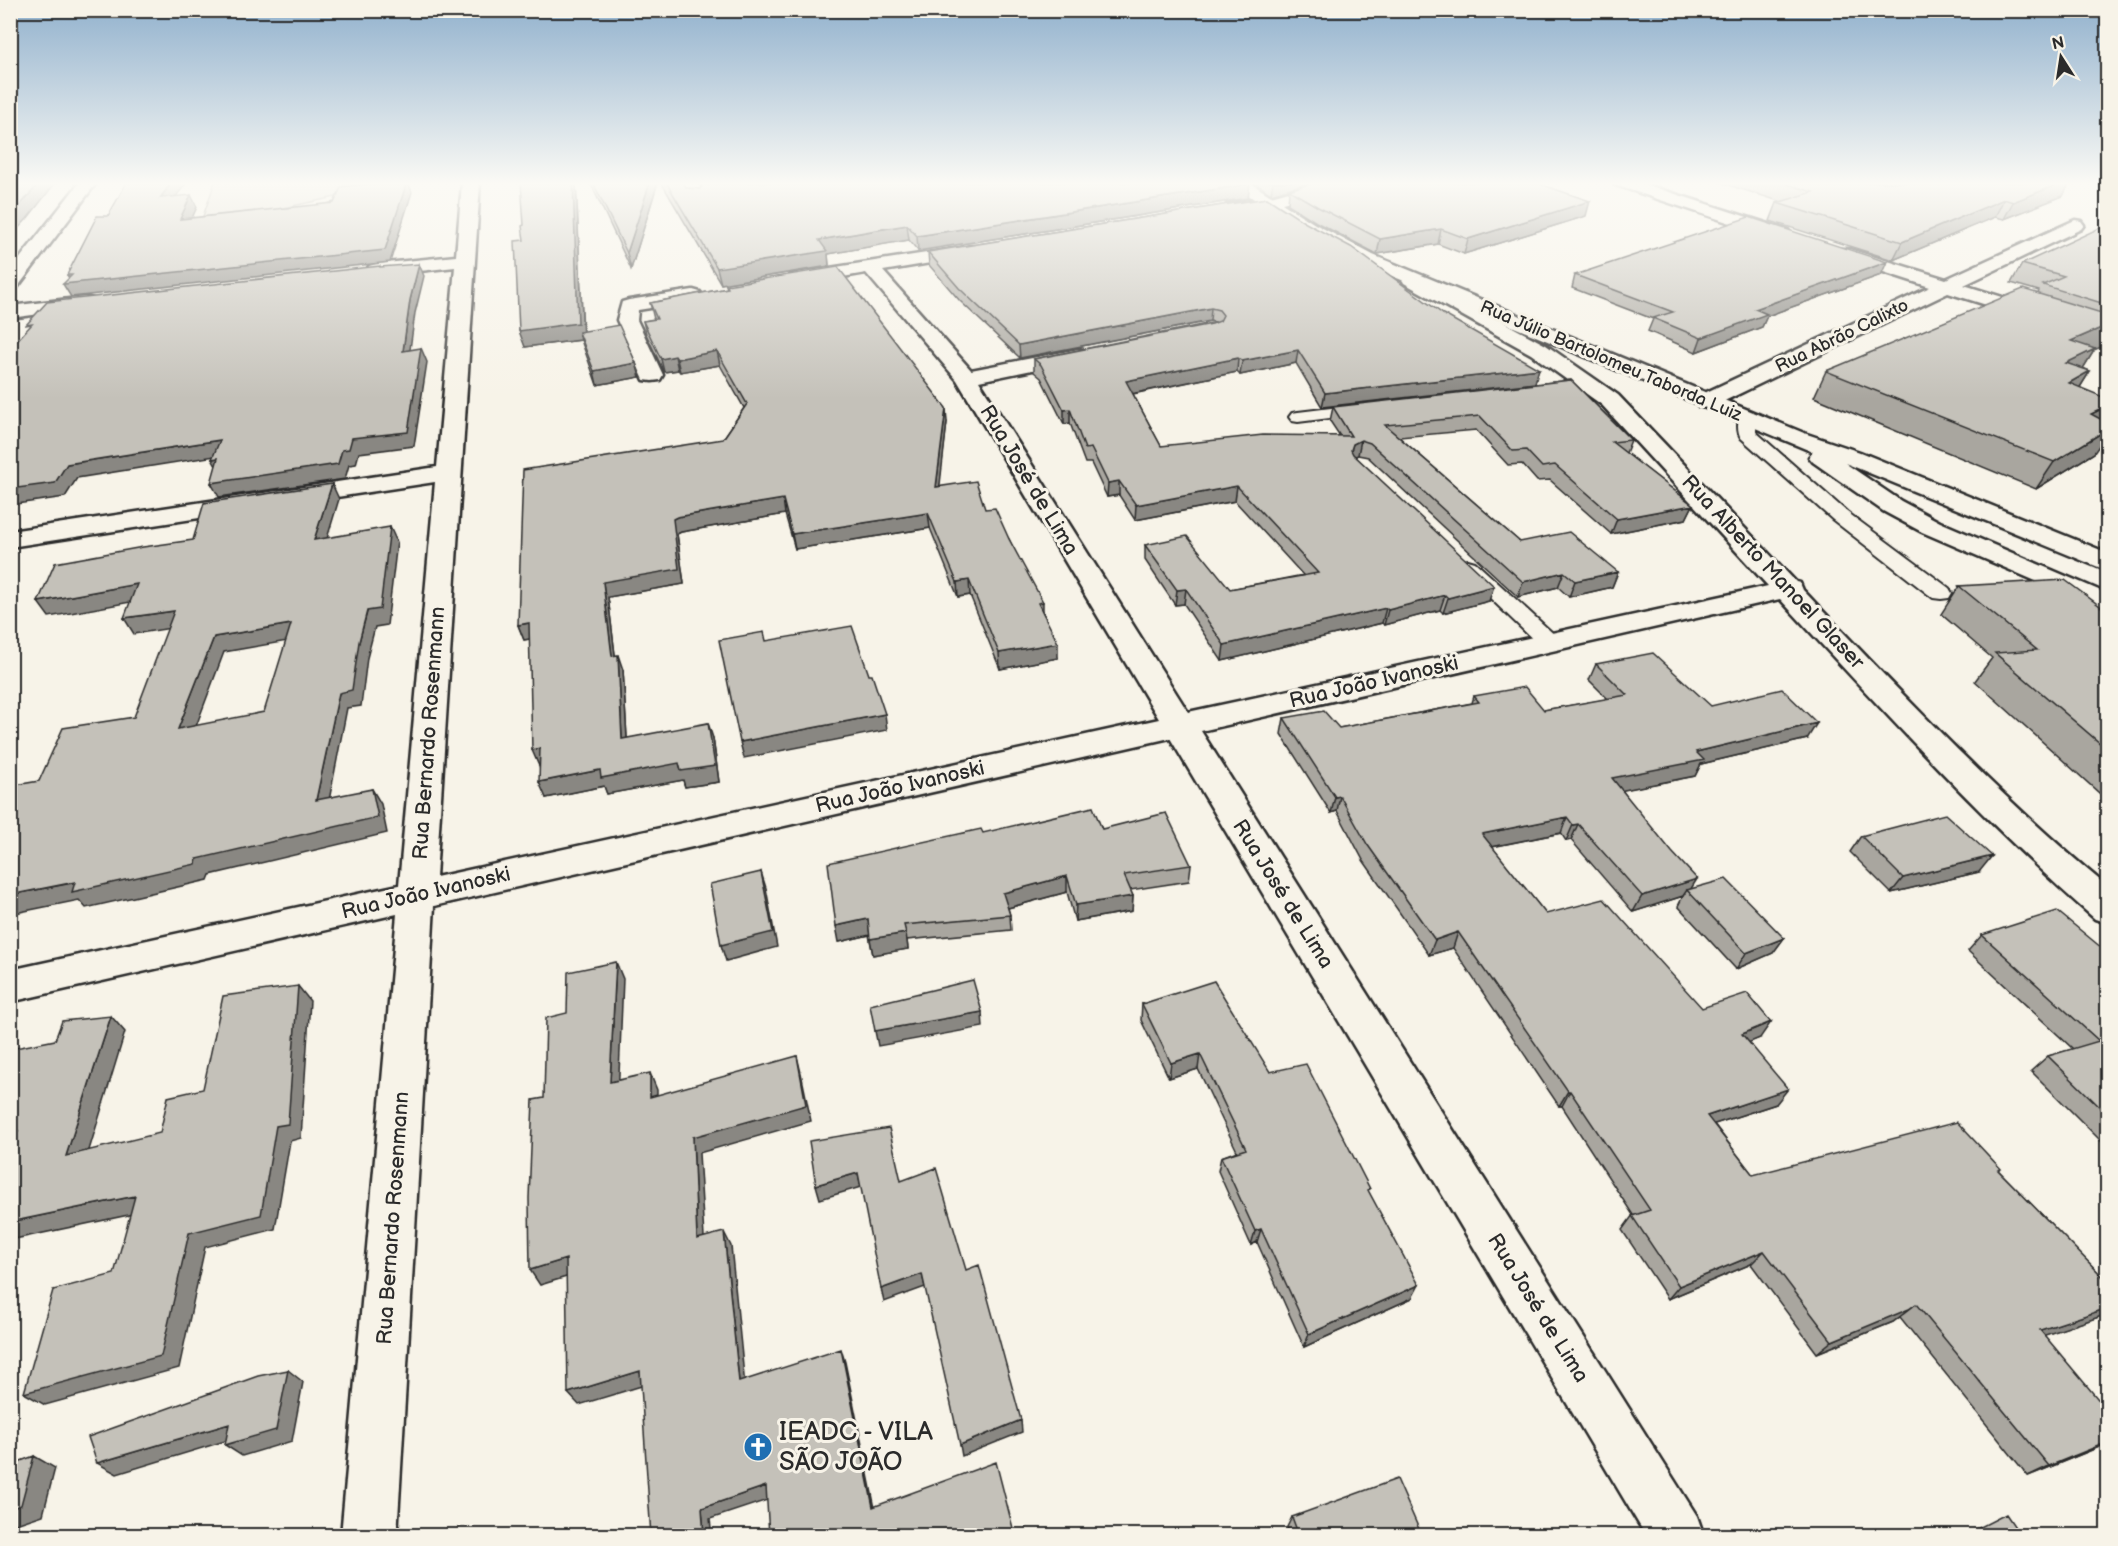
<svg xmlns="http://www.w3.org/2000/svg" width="2118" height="1546" viewBox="0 0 2118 1546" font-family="'Balsamiq Sans',sans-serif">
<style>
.green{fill:#dad6cc;stroke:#82807c;stroke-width:1.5}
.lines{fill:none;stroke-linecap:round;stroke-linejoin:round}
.service-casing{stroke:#2b2b2b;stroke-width:4}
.minor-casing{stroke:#2b2b2b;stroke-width:5}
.secondary-casing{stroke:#2b2b2b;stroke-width:5}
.service{fill:#f7f3e8;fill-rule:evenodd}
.minor{fill:#f7f3e8;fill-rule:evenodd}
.secondary{fill:#f7f3e8;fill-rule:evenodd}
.wall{fill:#a9a69f;stroke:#2b2b2b;stroke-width:1.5}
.shaded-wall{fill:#898782;stroke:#2b2b2b;stroke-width:1.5}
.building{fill:#c4c1b9;stroke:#2b2b2b;stroke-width:1.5;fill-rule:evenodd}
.labels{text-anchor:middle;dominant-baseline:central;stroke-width:6;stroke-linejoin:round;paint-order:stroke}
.far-street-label{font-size:18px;fill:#2b2b2b;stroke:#f7f3e8}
.street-label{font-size:21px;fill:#2b2b2b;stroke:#f7f3e8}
.near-poi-label{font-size:26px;fill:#2b2b2b;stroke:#f7f3e8;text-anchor:start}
</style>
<rect width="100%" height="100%" fill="#f7f3e8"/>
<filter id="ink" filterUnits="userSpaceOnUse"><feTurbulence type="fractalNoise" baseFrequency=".0167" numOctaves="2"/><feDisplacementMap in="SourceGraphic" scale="12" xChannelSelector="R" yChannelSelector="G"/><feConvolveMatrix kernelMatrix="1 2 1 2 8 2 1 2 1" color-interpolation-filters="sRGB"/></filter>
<g filter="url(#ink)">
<path class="green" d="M215 182H409L200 225Z"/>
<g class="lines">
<g class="service-casing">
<path id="service" d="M1364 404 1370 405 1373 409 1370 413 1298 422 1292 421 1289 417 1292 413 1298 412Z
M1747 413 1753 414 1756 418V432L1847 512 1949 588 1952 593 1949 598 1941 599 1933 598 1833 520 1741 438C1737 432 1737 420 1741 414Z
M1468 560 1475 562 1558 638 1561 643 1558 648 1550 650 1542 648 1461 570 1458 566 1461 562Z"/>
</g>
<g class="minor-casing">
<path id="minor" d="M80 182H97L17 288 10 290V271Z
M480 182 436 877 1159 719 957 380 866 273 797 285 790 283 788 279 790 275 797 273 972 246 978 247 981 251 978 255 883 271 971 370 1079 349 1086 351 1089 355 1086 359 979 381 1188 712 1768 586 1602 405 1531 354 1404 283 1402 279 1404 275 1411 273 1546 345 1618 395 1796 582 1800 583 1803 590C1901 693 1998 796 2108 887V923L2095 919C1982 820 1882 710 1780 599L1201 731 1697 1516 1704 1536H1646L1170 738 434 906 397 1536H341L397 914 10 1002V970L399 885 435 482 10 547V531L437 467 455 267 376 276 369 274 367 270 369 266 376 264 456 256 462 183Z
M681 182H697L705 198 703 201H691Z
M1322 182H1350L1348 185 1268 207 1233 213 1225 208 1227 204 1267 197Z
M1613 182H1638L1788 230 1791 234 1788 238H1776L1615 185Z
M2075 220 2081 221 2084 225 2081 229 1964 285 2108 330V343L1948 293 1714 406 1706 408 1698 406 1695 401 1698 396 1930 287 1837 257 1834 253 1837 249H1849L1946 279Z
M693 290 700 292 703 296 700 300 638 310 637 320 663 375 660 380 652 381 644 380 617 320 622 302 629 300Z
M86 297 93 299 96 303 93 307 10 318V306Z"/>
</g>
<g class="secondary-casing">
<path id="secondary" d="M1229 182H1249L1315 224 1373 255 1804 433 1860 452 2108 553V571L1845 463 1901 501 1940 522 2108 594V612L1922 532 1883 511 1813 462 1809 457 1813 452 1361 263 1303 232Z"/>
</g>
<use href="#service" class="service"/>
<use href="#minor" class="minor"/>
<use href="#secondary" class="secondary"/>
</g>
<path class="wall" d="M576 182 583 332 636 363 640 377 597 385 581 340 525 347 524 225Z
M590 182H658L631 269Z
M661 182H684L686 188 700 189 702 186 700 182H1248V198L918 251 909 240 884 244 828 254 829 266 721 284Z
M1254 182H1312L1271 194Z
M1719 182H2070L2063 196 2004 219 1995 217 1893 260 1770 221 1777 203 1782 202Z
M1289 190 1586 216 1464 254 1438 244 1377 254 1316 222 1288 204Z
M1267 198 1535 383 1322 407 1296 363 1240 375 1237 372 1133 394 1161 446 1340 436 1330 421 1333 407 1571 380 1631 440 1626 453 1693 505 1686 519 1611 534 1550 480 1537 481 1522 464 1508 465 1476 430 1399 437 1520 542 1618 572 1612 587 1569 597 1558 587 1518 597 1368 457 1358 455 1355 456 1489 601 1443 613 1440 610 1384 625 1382 623 1222 661 1184 604 1175 605 1145 560V545L1230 589 1303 575 1235 501 1135 520 1119 495 1107 497 1091 463H1085L1070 423 1064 424 1041 378 1034 372V359L1216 322 1210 321 1020 358 960 301 929 265 928 252Z
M2108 237V341L2106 345 2095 349 2083 368 2090 371 2080 387 2103 420 2094 453 2036 489 1814 397 1826 371 2038 294 2039 291 2011 283 2022 264Z
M1575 275H1881L1767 316 1762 327 1696 352 1648 331 1653 319 1572 288Z
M726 285 947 422 939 487 985 509 1009 539 1043 612 1058 658 1000 669 970 595 958 597 930 528 795 549 785 514 681 532 677 534 684 584 608 597 615 655 623 670 627 738H713L719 782 685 787 683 780 607 794 604 786 546 798 539 766 530 639 524 640 518 625 723 439 744 408 720 365 680 372 678 370 664 372 646 334 643 321 654 319 650 303 727 288Z
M1959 586 2108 612V801L1975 681 1992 658 1941 614Z
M1596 664 1711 706 1807 739 1701 764 1695 776 1622 790 1691 889 1784 938 1773 953 1736 969 1678 906 1683 896 1633 912 1571 840 1566 841 1561 833 1492 847 1546 914 1702 1008 1760 1038 1749 1042 1776 1104 1714 1124 1753 1175 1999 1171 2108 1282V1314L2044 1335 2104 1445 2028 1476 1900 1317 1893 1322 1817 1353 1751 1264 1668 1299 1622 1230 1633 1215 1562 1106H1559L1453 948 1429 955 1363 860 1337 811 1331 813 1281 734 1284 718 1339 728 1472 703 1474 696 1544 710 1608 699 1589 680Z
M1102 829 1191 865 1189 881 1130 890 1133 896 1132 911 1075 921 1067 892 1008 908 1010 915 1011 930 907 940 908 949 873 955 869 935 839 942 983 833Z
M1861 836 1979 872 1891 893 1850 852Z
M1982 935 2108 953V1148L2031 1071 2048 1056 2073 1049 1968 951Z
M1142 1004 1270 1072 1369 1193 1412 1298 1304 1347 1257 1242 1251 1245 1218 1171 1221 1157 1237 1151 1198 1069 1169 1078 1141 1020Z
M1292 1517 1422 1536H1290L1287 1527Z"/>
<path class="shaded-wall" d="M40 182H56L27 219 10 237V217Z
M172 182H183L185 185 165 210 160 198Z
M407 182H408L412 192 390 262 71 297 63 284 72 283 67 275Z
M573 182H576L583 340 579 332 581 340 525 347 519 331Z
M650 182H658L631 269 627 253Z
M1273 182H1312L1271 194Z
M2064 182H2070L2063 196 2004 219 2013 202Z
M1250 184 1248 198 918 251 917 236Z
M191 195 197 207 186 231 180 219Z
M2004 199 1995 217 1893 260 1902 242Z
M1590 201 1586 216 1464 254 1468 239Z
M907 225 909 240 828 254 829 266 721 284 717 268 819 240Z
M1441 229 1438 244 1377 254 1380 239Z
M1887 262 1881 275 1767 316 1762 327 1696 352 1701 338 1755 309Z
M419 264 424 276 415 313 408 364 403 351 410 300Z
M1211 308 1210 321 1020 358 1019 345Z
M2108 325V341L2106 345 2056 366 2071 341Z
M421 348 427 362 414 446 359 453 356 464 349 465 345 479 219 497 211 483 342 450Z
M2095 349 2079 375 2066 363Z
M1298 350 1296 363 1240 375 1242 361Z
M717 351 720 365 680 372 677 359Z
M675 356 678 370 664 372 661 359Z
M1238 358 1237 372 1126 395V381Z
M636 363 640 377 597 385 594 371Z
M1539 369 1535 383 1322 407 1325 393Z
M2090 371 2074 397 2069 383Z
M2108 406V413L2097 429 2091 414Z
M946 408 947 422 938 502 936 487Z
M1070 409V423L1064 424V410Z
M2108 429V433L2094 453 2036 489 2054 462Z
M220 440 228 454 77 478 65 497 10 505V489L67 464Z
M1361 440 1358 455 1350 458 1351 450 1353 444Z
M218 458 220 473 212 459Z
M1119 481V495L1107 497 1108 483Z
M332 484 339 499 322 555 314 540Z
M1237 486 1235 501 1135 520 1136 505Z
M783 499 785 514 681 532 677 534 684 584 608 597 617 671 612 656 603 582 673 519 677 517Z
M1693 505 1686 519 1611 534 1617 519Z
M928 513 930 528 795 549 792 534Z
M390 527 397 542 387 625 375 627 367 658 361 706 347 708 326 816 316 800 339 693 359 642Z
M1564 572 1558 587 1518 597 1523 582Z
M1618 572 1612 587 1569 597 1575 581Z
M969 580 970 595 958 597 957 582Z
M137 584 147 599 49 617 38 602Z
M1494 586 1489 601 1443 613 1448 598Z
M1186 589 1184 604 1175 605 1177 590Z
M1445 595 1440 610 1384 625 1388 610Z
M1043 602V618L1038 603Z
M1386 608 1382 623 1222 661 1224 645Z
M174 611 184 626 134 634 124 618Z
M529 623 535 638 524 640 518 625Z
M291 624 299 639 224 652 189 745 178 729 214 637Z
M1058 643V658L1000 669 999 653Z
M618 655 623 670 628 755 622 739Z
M885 714 887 730 744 758 740 742Z
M708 723 713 738 719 782 685 787 683 780 607 794 604 786 546 798 539 782 600 770Z
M1817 723 1807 739 1701 764 1695 776 1604 794 1612 778 1696 752Z
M540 748 546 764 539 766 532 750Z
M372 789 381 804 387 833 210 875 208 880 86 908 79 900 10 914V895L197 859Z
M1340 796 1337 811 1331 813 1335 797Z
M1567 817 1561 833 1476 850 1482 834Z
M1578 824 1571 840 1566 841 1573 825Z
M1992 856 1979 872 1891 893 1903 878Z
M761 872 766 888 777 947 726 961 721 945Z
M1067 876V892L1004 909 1003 893Z
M1697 879 1689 892 1687 890 1683 896 1633 912 1642 896Z
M1133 896 1132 911 1075 921 1076 905Z
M868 919 870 935 839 942 836 926Z
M1458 932 1453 948 1429 955 1435 940Z
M906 933 908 949 873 955 870 939Z
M1784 938 1773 953 1736 969 1746 953Z
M616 962 623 979 618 1099 610 1082Z
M298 986 310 1001 301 1138 290 1141 275 1229 205 1247 179 1368 45 1405 24 1393 189 1233Z
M982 1012 983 1027 878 1046 875 1031Z
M111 1016 125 1032 83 1170 66 1156Z
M1771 1022 1760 1038 1731 1050 1742 1034Z
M1200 1054 1198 1069 1169 1078 1171 1063Z
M797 1056 801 1073 811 1121 699 1153 705 1254 697 1239 693 1137Z
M650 1073 657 1090V1113L650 1097Z
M1788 1089 1776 1104 1696 1130 1707 1116Z
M1568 1091H1570L1562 1106H1559Z
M18 1131 10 1151V1132Z
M858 1173 861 1187 820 1199 816 1185Z
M135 1196 152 1210 10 1240V1222Z
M1261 1229 1257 1242 1251 1245 1255 1231Z
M724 1232 731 1246 746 1396 739 1382Z
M1764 1251 1751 1264 1668 1299 1679 1286Z
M566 1259 576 1274 540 1285 530 1270Z
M922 1274 925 1287 884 1302 881 1289Z
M1419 1285 1412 1298 1304 1347 1309 1334Z
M1916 1304 1893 1322 1817 1353 1832 1341Z
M2108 1308V1314L2021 1343 2040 1330Z
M841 1349 845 1362 877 1518 873 1507Z
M288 1370 303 1382 292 1441 242 1456 225 1445Z
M640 1371 648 1384 579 1405 568 1393Z
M1021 1420 1022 1432 962 1456 960 1445Z
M229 1424 245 1435 117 1474 97 1463Z
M2108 1442V1444L2104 1445 2028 1476 2049 1466Z
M34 1456 55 1468 43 1515 10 1526V1509Z
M766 1486 773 1498 710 1519 712 1536H704L702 1508Z"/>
<path class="building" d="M10 182H40L10 217Z
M127 182H172L160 198 191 195 180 219 334 203 341 187 385 182H407L385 250 63 284 72 275H67L97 216H108Z
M521 182H573L578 323 519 331 515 241 524 240 522 226 524 225Z
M593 182H650L627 253Z
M666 182H684L686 188 700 189 704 182H1248L1250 184 917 236 907 225 882 229 819 240 827 251 717 268Z
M1316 182H1534L1590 201 1468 239 1441 229 1380 239 1318 207 1289 190Z
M1781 182H2064L2013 202 2004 199 1902 242 1777 203 1813 192Z
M1267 198 1304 222 1351 247 1443 314 1539 369 1325 393 1298 350 1242 361 1238 358 1126 381 1161 446 1263 435 1351 436 1333 407 1571 380 1631 440 1612 442 1693 505 1617 519 1555 465 1542 467 1526 450 1513 451 1480 416 1385 425 1520 542 1569 532 1618 572 1575 581 1564 572 1523 582 1370 443 1361 440 1353 444 1351 450 1353 454 1494 586 1448 598 1445 595 1388 610 1386 608 1224 645 1186 589 1177 590 1145 545 1187 536 1230 589 1318 573 1237 486 1136 505 1119 481 1108 483 1091 448 1085 449 1070 409 1064 410 1041 365 1034 359 1212 324 1220 321 1223 315 1219 310 1211 308 1019 345 959 288 928 252Z
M1749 217 1887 262 1755 309 1767 314 1701 338 1653 318 1673 312 1575 275Z
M2104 226 2108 237V305L2043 285 2064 276 2022 264Z
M419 264 410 300 403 351 421 348 408 432 352 438 349 449 342 450 338 464 211 483 218 458 212 459 220 440 67 464 55 483 10 489V348L32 324 26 325 47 302 380 266V267Z
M838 267 946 408 936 487 976 481 985 509 995 508 1009 539 1043 602 1038 603 1058 643 999 653 969 580 957 582 928 513 792 534 783 499 677 517 673 519 679 569 603 582 612 656 618 655 622 739 708 723 715 766 681 771 679 763 601 778 600 770 539 782 540 748 532 750 529 623 518 625 523 470 723 439 747 404 717 351 677 359 675 356 661 359 643 321 657 319 650 303 728 288 726 285Z
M2023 289 2108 315V325L2071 341 2095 349 2066 363 2090 371 2069 383 2108 399V406L2091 414 2108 423V429L2054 462 1826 371Z
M619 325 636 363 594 371 579 332Z
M332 484 314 540 390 527 380 609 367 611 359 642 352 690 339 693 316 800 372 789 378 817 197 859 196 864 72 892 75 882 10 895V786L39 781 63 728 134 717 174 611 124 618 137 584 38 602 55 563 143 547 193 540 204 503ZM291 624 264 712 178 729 214 637Z
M2065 580 2108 612V750L1995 653 2037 650 1959 586Z
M852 626 869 675H872L885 714 740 742 719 640 764 632 766 641Z
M1653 653 1711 706 1782 689 1817 723 1696 752 1704 760 1612 778 1672 852 1697 879 1642 896 1578 824 1573 825 1567 817 1482 834 1546 914 1604 899 1702 1008 1747 993 1771 1022 1742 1034 1788 1089 1707 1116 1753 1175 1957 1122 2001 1169 1998 1170 2108 1282V1308L2040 1330 2108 1411V1442L2049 1466 1916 1304 1909 1309 1832 1341 1764 1251 1679 1286 1632 1216 1650 1210 1570 1091H1568L1458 932 1435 940 1367 844 1340 796 1335 797 1284 718 1324 711 1339 728 1479 702 1474 696 1525 687 1544 710 1627 695 1596 664Z
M1093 807 1102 829 1166 813 1191 865 1124 875 1133 896 1076 905 1067 876 1003 893 1010 915 904 925 906 933 870 939 868 919 836 926 828 863 981 829 983 833Z
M1945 814 1992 856 1903 878 1861 836Z
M761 872 773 932 721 945 710 884Z
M1726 879 1784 938 1746 953 1687 890Z
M2057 911 2108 953V981L2104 982 2108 986V1115L2048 1056 2099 1041 1982 935Z
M616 962 610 1082 650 1073V1097L797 1056 806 1105 693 1137 697 1239 724 1232 739 1382 841 1349 873 1507 996 1462 1015 1536H769L766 1486 702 1508 704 1536H651L640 1371 568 1393 566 1259 530 1270 529 1198 533 1100 544 1098 546 1018 567 1013 568 972Z
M973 980 982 1012 875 1031 870 1005Z
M1214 981 1270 1072 1306 1064 1370 1189 1368 1190 1419 1285 1309 1334 1261 1229 1255 1231 1221 1157 1246 1149 1200 1054 1171 1063 1142 1004Z
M298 986 288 1124 276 1126 261 1215 189 1233 161 1356 24 1393 53 1290 114 1274 135 1196 10 1222V1151L18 1131 10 1132V1049L55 1040 62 1021 111 1016 66 1156 160 1133 168 1097 203 1089 223 996Z
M889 1128 901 1181 936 1168 966 1270 979 1265 1021 1420 960 1445 922 1274 881 1289 858 1173 816 1185 809 1141Z
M288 1370 276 1430 225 1445 229 1424 97 1463 88 1437 258 1376Z
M34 1456 21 1505 10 1509V1465Z
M1397 1479 1422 1536H1299L1292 1517Z
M2006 1514 2021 1536H1963Z"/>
</g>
<linearGradient id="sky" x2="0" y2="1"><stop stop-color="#91b1cd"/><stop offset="0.46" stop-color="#fbfaf5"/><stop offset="1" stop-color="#fbfaf5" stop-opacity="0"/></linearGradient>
<rect width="2118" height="399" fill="url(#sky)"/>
<defs>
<g id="church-disc" transform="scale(1.5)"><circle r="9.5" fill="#1f6fb2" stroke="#f7f3e8"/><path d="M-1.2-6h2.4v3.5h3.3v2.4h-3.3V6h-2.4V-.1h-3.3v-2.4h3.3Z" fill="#fff"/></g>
</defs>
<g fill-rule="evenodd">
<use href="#church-disc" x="758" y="1447"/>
</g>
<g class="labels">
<g class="far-street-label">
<text transform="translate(1842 336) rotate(-26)">Rua Abrão Calixto</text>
<text transform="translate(1611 361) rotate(23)">Rua Júlio Bartolomeu Taborda Luiz</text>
</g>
<g class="street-label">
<text transform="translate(1029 480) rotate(59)">Rua José de Lima</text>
<text transform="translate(1773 572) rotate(47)">Rua Alberto Manoel Glaser</text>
<text transform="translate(1374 682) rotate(-13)">Rua João Ivanoski</text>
<text transform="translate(429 733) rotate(-86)">Rua Bernardo Rosenmann</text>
<text transform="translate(900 787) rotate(-13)">Rua João Ivanoski</text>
<text transform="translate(426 893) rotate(-13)">Rua João Ivanoski</text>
<text transform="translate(1283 894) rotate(58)">Rua José de Lima</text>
<text transform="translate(393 1218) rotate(-86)">Rua Bernardo Rosenmann</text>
<text transform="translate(1538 1308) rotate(58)">Rua José de Lima</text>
</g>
<g class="near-poi-label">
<text x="779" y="1432">IEADC - VILA<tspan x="779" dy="30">SÃO JOÃO</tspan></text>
</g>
</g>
<rect width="2118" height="1546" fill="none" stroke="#f7f3e8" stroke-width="36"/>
<rect x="18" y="18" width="2082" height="1510" fill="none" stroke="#2b2b2b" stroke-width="2" filter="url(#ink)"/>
<g transform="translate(2061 57) rotate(348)" stroke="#f7f3e8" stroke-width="4.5" paint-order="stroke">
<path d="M0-4.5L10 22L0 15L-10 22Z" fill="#2b2b2b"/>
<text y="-9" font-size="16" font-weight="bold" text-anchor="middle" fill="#2b2b2b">N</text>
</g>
</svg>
